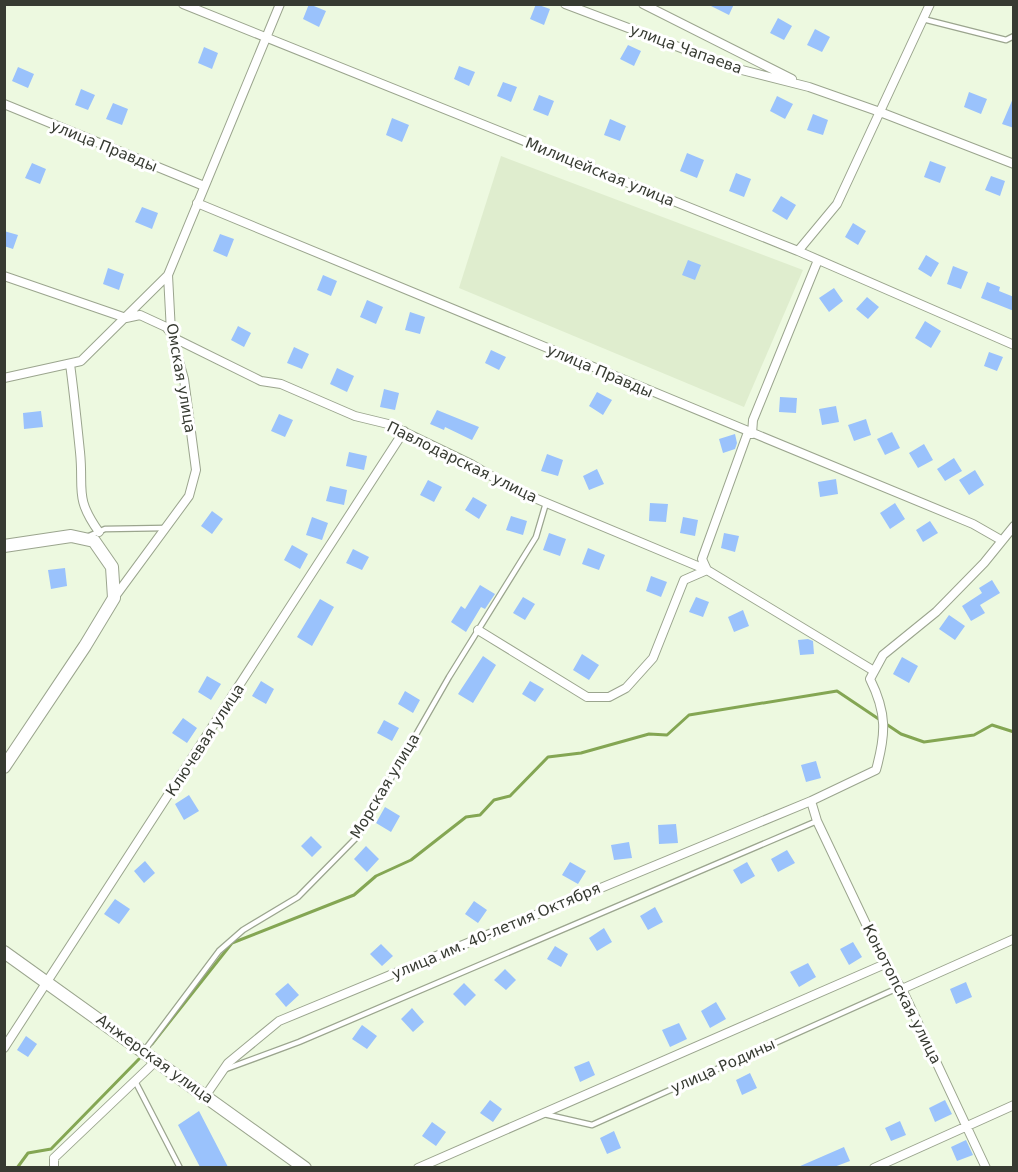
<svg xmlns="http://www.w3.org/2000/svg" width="1018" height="1172" viewBox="0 0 1018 1172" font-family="'DejaVu Sans',sans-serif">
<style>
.built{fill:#dfedce}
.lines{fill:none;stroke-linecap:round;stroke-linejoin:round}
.stream{stroke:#84a653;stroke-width:3}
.building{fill:#9ac2fc}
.lane-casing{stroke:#9ba58e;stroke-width:7}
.street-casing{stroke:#9ba58e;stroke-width:10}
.secondary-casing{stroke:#9ba58e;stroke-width:14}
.lane{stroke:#fff;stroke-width:4.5}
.street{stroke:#fff;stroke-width:8}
.secondary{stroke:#fff;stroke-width:12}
.labels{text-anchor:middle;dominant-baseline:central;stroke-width:6;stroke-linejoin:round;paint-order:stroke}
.street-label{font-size:15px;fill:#373b32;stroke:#fff}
</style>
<rect width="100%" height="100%" fill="#edf9e0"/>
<path class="built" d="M501 156 803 270 744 407 459 288Z"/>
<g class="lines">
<path class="stream" d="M152 1044 232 943 354 895 376 876 411 860 466 817 480 815 494 800 510 796 548 757 581 753 649 734 667 735 689 715 837 691 901 734 924 742 974 735 992 725 1014 732
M17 1168 28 1153 51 1149 139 1059"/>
</g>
<path class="building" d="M309 4 326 11 319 27 303 19Z
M536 4 550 9 544 25 530 19Z
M707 4H734L729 15Z
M778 18 792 26 784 40 770 33Z
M815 29 830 37 822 52 807 45Z
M628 45 641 51 634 66 620 59Z
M204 47 218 53 212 69 198 63Z
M459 66 475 72 469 86 454 79Z
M18 67 34 74 28 88 12 81Z
M503 82 517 87 511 102 497 96Z
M81 89 95 95 88 110 75 105Z
M969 92 987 99 981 114 964 107Z
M539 95 554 101 548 116 533 110Z
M777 96 793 104 785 119 770 111Z
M1014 96V128L1002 124Z
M113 103 128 109 122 125 106 119Z
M813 114 828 120 823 135 807 130Z
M392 118 409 125 402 142 386 135Z
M610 119 626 126 620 141 604 135Z
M687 153 704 160 697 178 680 171Z
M930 161 946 167 940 183 924 177Z
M32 163 46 169 40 184 25 178Z
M736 173 751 179 744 197 729 191Z
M991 176 1005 181 1000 196 985 190Z
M781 196 796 205 787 220 772 211Z
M142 207 158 213 152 229 135 222Z
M853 223 866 231 858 245 845 237Z
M4 231 18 235 13 249 4 246Z
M220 234 234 239 227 257 213 251Z
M926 255 939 263 931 277 918 269Z
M688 260 701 265 695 280 682 275Z
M953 266 968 272 961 289 947 284Z
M108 268 124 274 119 290 103 284Z
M323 275 337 281 331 296 317 290Z
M987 282 1000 287 999 291 1014 297V311L981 298Z
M834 288 843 301 829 312 819 298Z
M867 297 879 307 868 319 856 309Z
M367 300 383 307 376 324 360 317Z
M410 312 425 317 420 334 405 330Z
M925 321 941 331 931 348 915 338Z
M238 326 251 333 244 347 231 340Z
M294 347 309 354 302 369 287 363Z
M491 350 506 357 499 370 485 363Z
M989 352 1003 357 997 371 984 366Z
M337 368 354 376 347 392 330 384Z
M384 389 399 393 395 410 380 407Z
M597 392 612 400 603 415 589 406Z
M780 397 797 398 796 413 779 412Z
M836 406 839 422 822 425 819 409Z
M437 410 479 427 472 440 445 427 444 430 430 424Z
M41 411 43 427 24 429 23 413Z
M279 414 293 420 285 437 271 431Z
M866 419 871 435 854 441 848 425Z
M892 432 900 448 885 455 877 439Z
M735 434 737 443 735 449 723 453 719 439Z
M924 444 933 460 918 468 909 453Z
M349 452 367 456 364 470 346 466Z
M547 454 563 460 558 476 541 471Z
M954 458 962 471 945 481 937 469Z
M597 469 604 484 589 490 583 476Z
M975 470 984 485 969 495 959 480Z
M836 479 838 494 820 497 818 482Z
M428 480 442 487 434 502 420 495Z
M330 486 347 490 344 505 326 501Z
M473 497 487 505 479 519 465 510Z
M650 503 668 504 666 522 649 521Z
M895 503 905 519 890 529 880 513Z
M212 511 223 519 212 534 201 526Z
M511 516 527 521 523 535 506 530Z
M312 517 328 523 322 540 306 535Z
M683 517 698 520 695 536 680 533Z
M930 521 938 533 923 542 916 530Z
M549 533 566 539 560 556 543 550Z
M724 533 739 536 735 552 721 548Z
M292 545 308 554 300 569 284 560Z
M588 548 605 555 599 570 582 564Z
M353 549 369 557 362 570 346 563Z
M65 568 67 586 51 589 48 570Z
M651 576 667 582 661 597 646 591Z
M992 580 1000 593 980 605 985 613 971 621 962 606 982 593 979 588Z
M480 585 495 594 485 609 481 607 466 632 451 622 461 606 465 609Z
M523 597 535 604 525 620 513 613Z
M696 597 709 602 703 617 689 612Z
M320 599 334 607 312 646 297 637Z
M743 610 749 626 734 632 728 617Z
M949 615 965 626 955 640 939 629Z
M808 639 813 641 814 654 800 655 798 640Z
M582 654 599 665 589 680 573 670Z
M483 656 496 665 473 703 458 694Z
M902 657 918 666 909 683 893 674Z
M207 676 221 684 211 700 198 692Z
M261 681 274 689 266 704 252 696Z
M530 681 544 689 535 702 522 694Z
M405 691 420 700 413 713 398 704Z
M183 718 197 728 187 743 172 733Z
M384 720 399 728 392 741 377 733Z
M816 761 821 778 806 782 801 765Z
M189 795 199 811 184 820 175 804Z
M385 807 400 816 391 832 376 823Z
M676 824 678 843 659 844 658 825Z
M311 836 322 847 312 857 301 846Z
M629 842 632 858 614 860 611 845Z
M366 846 379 859 367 872 354 859Z
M787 850 795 863 778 872 771 859Z
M145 861 155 873 144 883 134 871Z
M570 862 586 871 578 884 562 875Z
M747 862 755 876 741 884 733 870Z
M115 899 130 909 119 924 104 914Z
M474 901 487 910 478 923 465 914Z
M655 907 663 922 648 930 640 916Z
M604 928 612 942 597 951 589 938Z
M853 942 862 957 849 965 840 949Z
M381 944 393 956 382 966 370 954Z
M555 946 568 954 561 967 547 959Z
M808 963 816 977 799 987 790 972Z
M505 969 516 980 506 990 494 980Z
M966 982 972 997 956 1004 950 989Z
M288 983 299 995 286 1007 275 994Z
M464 983 476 995 465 1006 453 994Z
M716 1002 726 1019 710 1028 701 1011Z
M412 1008 424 1022 413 1032 401 1019Z
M679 1023 687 1039 670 1047 662 1030Z
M362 1025 377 1036 367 1049 352 1039Z
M26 1036 37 1044 28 1057 17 1050Z
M589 1061 595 1075 580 1082 574 1067Z
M750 1073 757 1088 742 1095 736 1080Z
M490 1100 502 1109 493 1122 480 1113Z
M945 1100 952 1114 935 1122 929 1108Z
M199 1111 228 1167H200L178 1125Z
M900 1121 906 1135 891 1141 885 1128Z
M432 1122 446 1132 436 1146 422 1136Z
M614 1131 621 1148 607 1154 600 1138Z
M966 1140 973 1155 957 1161 951 1147Z
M844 1147 850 1161 834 1167H798Z"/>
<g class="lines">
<g class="lane-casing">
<path id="lane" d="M923 19 1006 40 1014 36
M89 536 105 529 166 528
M144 1051 219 951 243 930 298 897 358 836 449 677 536 537 546 503
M226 1069 299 1042 817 821
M135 1081 180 1168
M544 1114 592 1125 900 987"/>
</g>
<g class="street-casing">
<path id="street" d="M183 4 798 251 1014 345
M565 4 734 68 809 87 880 112 1014 164
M643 4 792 79
M4 104 204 186
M197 203 973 524 1001 540
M798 251 837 204 930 4
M4 276 126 318 140 315 166 327 176 339 261 381 281 384 355 416 388 424 471 464 513 489 707 570 874 671
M70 364C74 393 77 423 80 452 84 490 74 497 99 532
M4 378 81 361 168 275 280 4
M752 434 753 420 818 260
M114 598 189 496 196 470 184 379 171 332 168 275
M478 630 587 697H609L626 688 653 658 684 580 707 570 702 559 748 432
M902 989 1014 939
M4 1048 404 431
M206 1095 228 1063 279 1021 811 801
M54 1158 157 1060
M54 1158V1168
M418 1168 885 964
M874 1168 1014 1105
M986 1168 902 989 885 964 817 821 811 801 876 770C886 734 887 713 870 679L883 655 936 612 984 563 1014 526"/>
</g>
<g class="secondary-casing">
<path id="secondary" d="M4 546 71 536 94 541 112 567 114 598 85 646 4 767
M4 952 305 1168"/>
</g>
<use href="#lane" class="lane"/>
<use href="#street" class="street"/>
<use href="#secondary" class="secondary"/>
</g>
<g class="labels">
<g class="street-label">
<text transform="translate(686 49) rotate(20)">улица Чапаева</text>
<text transform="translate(104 146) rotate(22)">улица Правды</text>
<text transform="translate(600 172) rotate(22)">Милицейская улица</text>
<text transform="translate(600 371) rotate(23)">улица Правды</text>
<text transform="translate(181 378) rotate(80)">Омская улица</text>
<text transform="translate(462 462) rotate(26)">Павлодарская улица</text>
<text transform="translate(205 740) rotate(-57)">Ключевая улица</text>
<text transform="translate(385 786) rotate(-59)">Морская улица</text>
<text transform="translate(496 931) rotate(-23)">улица им. 40-летия Октября</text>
<text transform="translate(902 994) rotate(63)">Конотопская улица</text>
<text transform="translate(155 1059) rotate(36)">Анжерская улица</text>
<text transform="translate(723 1066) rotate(-24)">улица Родины</text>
</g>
</g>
<rect width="1018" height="1172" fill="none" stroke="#373b32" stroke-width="12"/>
</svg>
